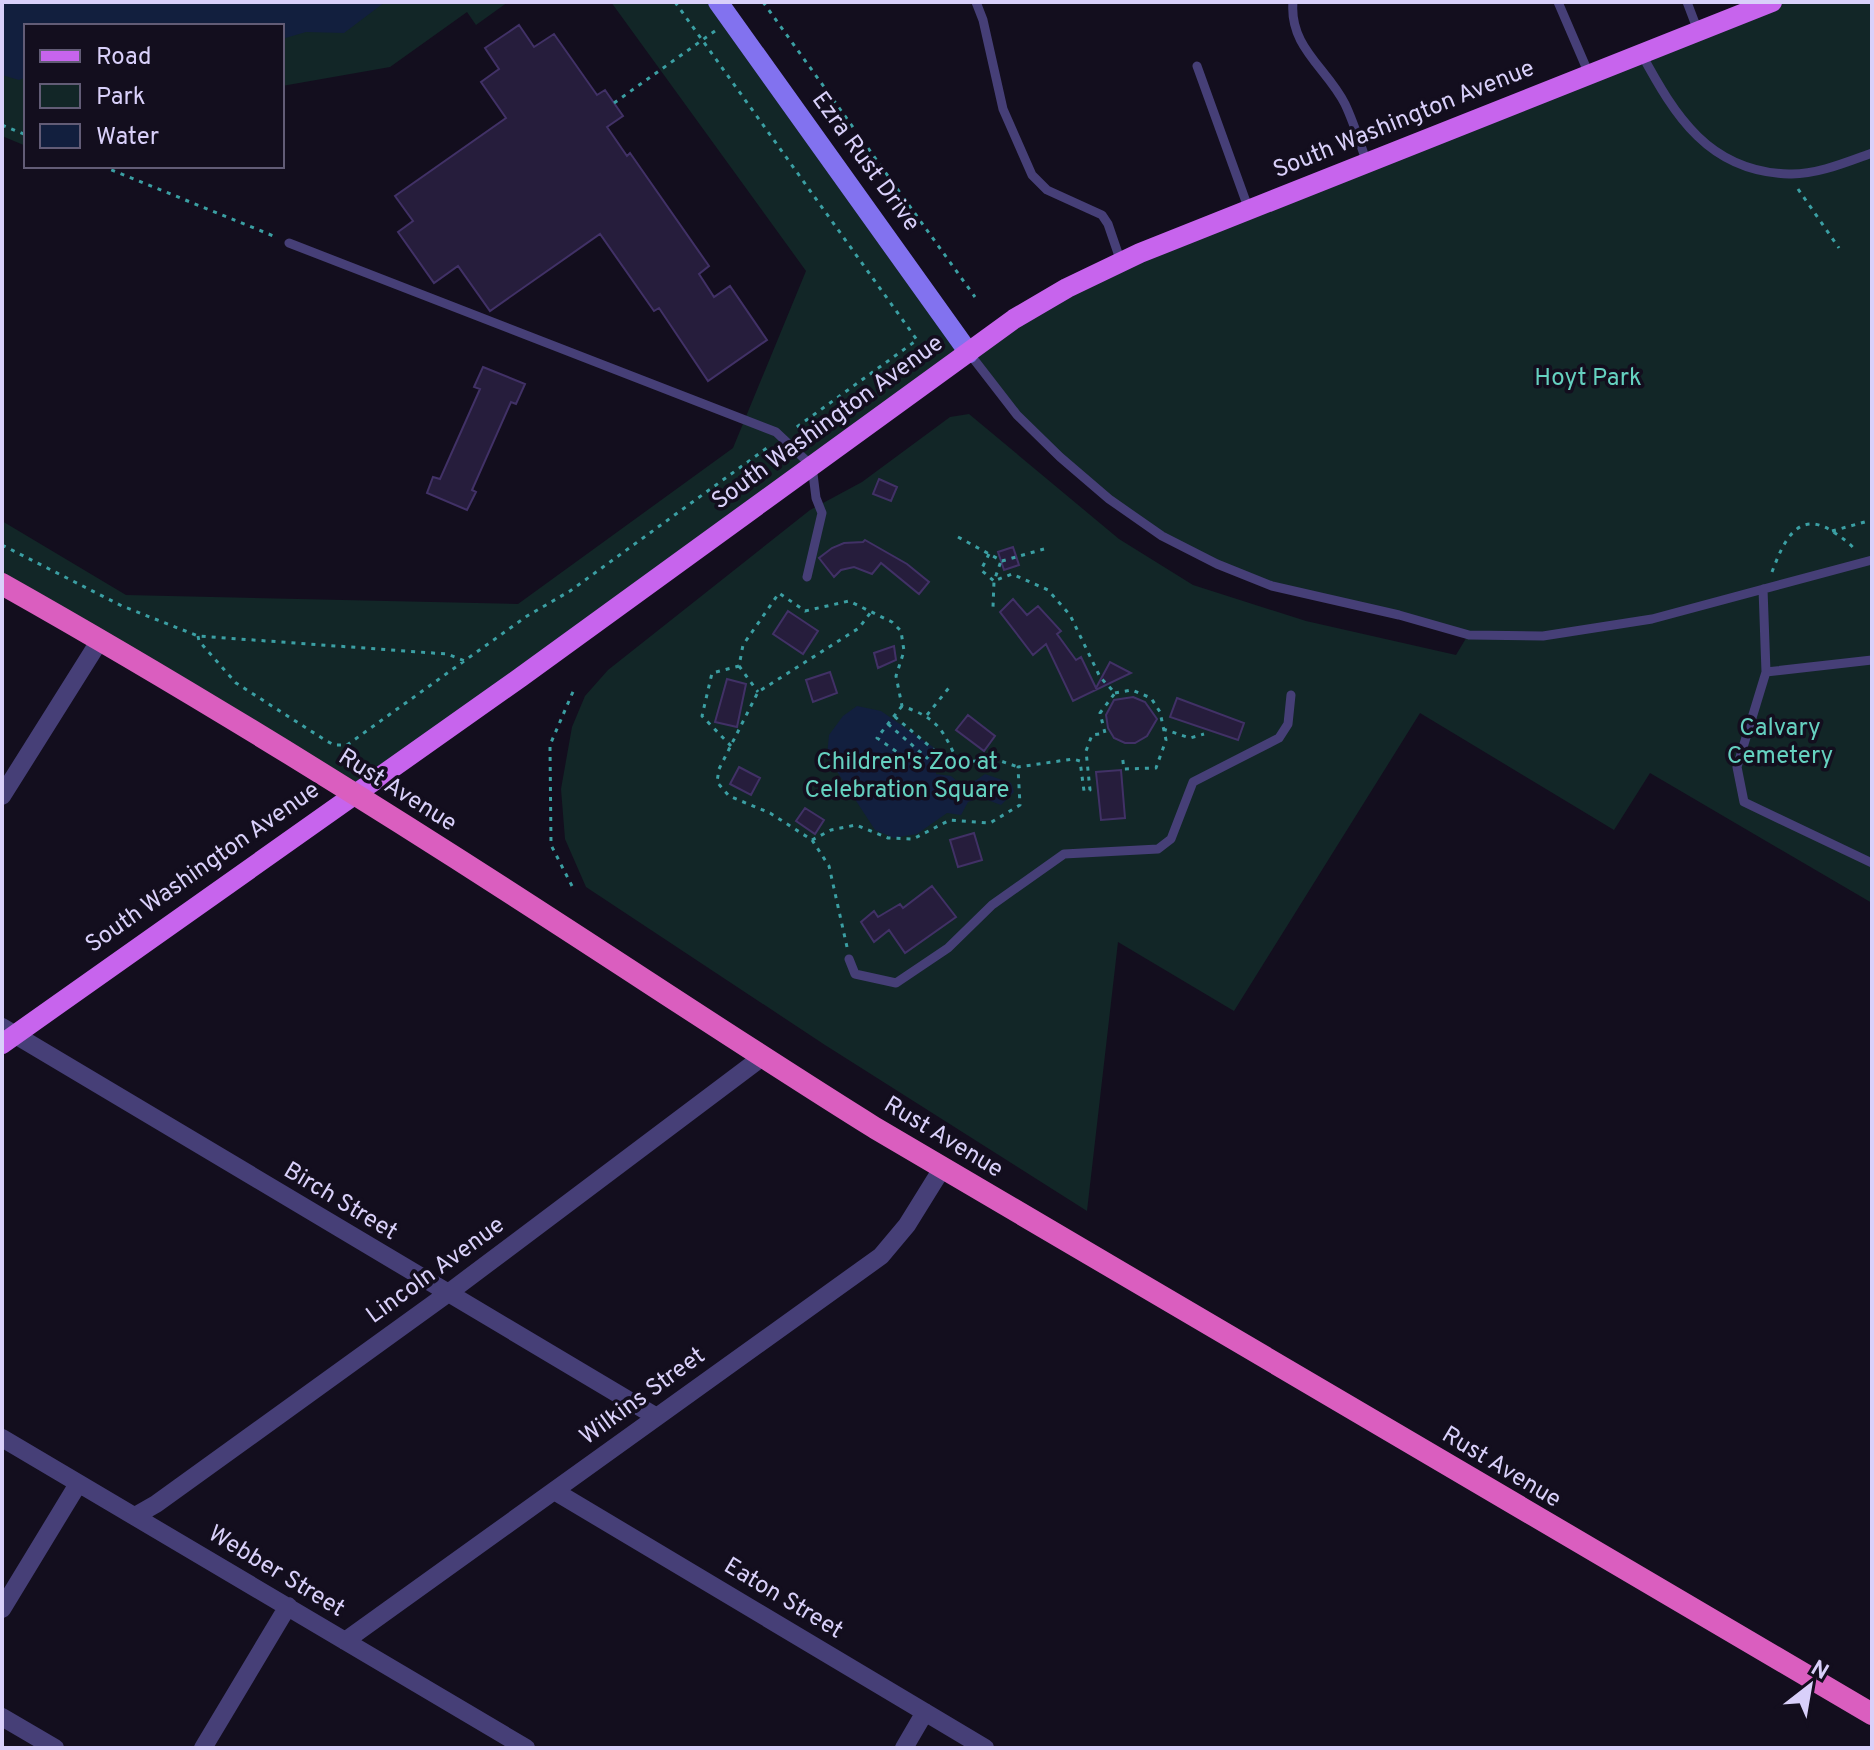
<svg xmlns="http://www.w3.org/2000/svg" width="1874" height="1750" viewBox="0 0 1874 1750" font-family="Overpass,sans-serif">
<style>
.green{fill:#122627}
.water{fill:#121f3e}
.building{fill:#261d3c;stroke:#413166;stroke-width:2}
.lines{fill:none;stroke-linecap:round;stroke-linejoin:round}
.path{stroke:#3b9fa3;stroke-width:3;stroke-dasharray:4 6;stroke-linecap:butt}
.service{stroke:#463f77;stroke-width:9}
.minor{stroke:#463f77;stroke-width:18}
.secondary{stroke:#8272ef;stroke-width:20}
.primary{stroke:#c764ed;stroke-width:20}
.trunk{stroke:#da5ebf;stroke-width:22}
.labels{text-anchor:middle;dominant-baseline:central;stroke-width:7;stroke-linejoin:round;paint-order:stroke}
.street-label{font-size:24px;fill:#d9d0fa;stroke:#130e1e}
.park-label{font-size:24px;fill:#65d1c0;stroke:#130e1e}
</style>
<rect width="100%" height="100%" fill="#130e1e"/>
<path class="green" d="M2 2H508L476 25 467 12 390 67 282 86V26H26V146L2 136Z
M611 2H718L970 352 1067 288 1772 2H1872V903L1650 773 1614 830 1420 713 1234 1011 1118 942 1087 1211 825 1045 586 887 565 839 561 789 572 727 585 696 608 670 810 510 862 482 950 417 969 414 1119 539 1193 585 1306 621 1456 655 1468 635 1272 586 1162 536 1109 499 1017 415 969 353 352 794 2 584V521L126 595 518 604 733 448 806 271Z"/>
<path class="water" d="M2 2H385L344 33 306 32 282 39V26H26V77L19 80 2 75Z
M857 706 881 711 936 749V774L951 776 965 788 985 774 1011 783 1014 792 1001 805 980 797 968 802 961 815 947 813 917 834 894 838 875 830 827 756 829 735 843 716Z"/>
<path class="building" d="M519 25 534 47 554 34 597 95 605 90 623 116 607 127 627 156 630 153 709 266 699 274 714 297 730 286 767 340 708 381 659 308 654 311 600 234 490 311 458 266 434 283 398 232 413 221 395 196 506 118 481 82 499 69 485 48Z
M483 367 525 384 516 404 511 402 472 490 476 492 467 510 427 493 433 477 440 479 480 389 474 387Z
M879 479 897 487 891 501 873 494Z
M865 540 907 564 929 582 919 594 881 563 872 574 854 567 841 570 834 577 819 558 832 548 844 543 863 542Z
M1013 547 1019 565 1004 570 998 552Z
M1013 599 1027 615 1038 606 1061 631 1057 634 1076 660 1081 657 1096 688 1110 662 1131 673 1073 701 1046 644 1033 655 1000 612Z
M788 611 818 631 803 654 773 634Z
M894 646 896 660 878 668 874 653Z
M830 672 837 693 813 702 806 680Z
M727 679 746 684 737 727 715 722Z
M1133 697 1145 702 1157 719 1147 736 1135 743H1125L1114 738 1108 728 1106 715 1114 700Z
M1177 698 1244 723 1238 740 1170 717Z
M968 715 995 736 984 751 956 730Z
M739 767 760 778 751 795 730 784Z
M1121 770 1125 818 1101 820 1096 772Z
M805 808 824 820 815 834 796 821Z
M974 833 982 860 958 867 950 840Z
M932 886 956 917 905 953 889 930 874 942 861 922 874 911 878 917 900 904 903 908Z"/>
<g class="lines">
<path class="path" d="M675 2 917 340 794 429
M763 2 975 297
M614 103 715 31
M2 125 26 135
M102 166 276 237
M1798 189 1839 248
M1832 531 1872 520
M958 537 1002 561 1044 549
M2 545 122 606 198 636 447 654 465 661
M989 554 981 570 994 581 1001 561
M1772 572C1783 543 1797 509 1832 531 1841 537 1850 543 1856 551
M198 636 199 641 236 683 325 740 334 745H347L527 616 570 591 771 445
M739 666 758 692
M1115 693 1132 690 1151 698 1160 712 1166 740 1156 768 1124 769 1122 754
M902 706 877 738C900 753 930 782 958 762
M927 715 952 684
M888 724 927 758 934 750 894 716
M1163 729 1190 738 1204 734
M731 746 702 716 712 673 739 666 743 645 779 593 805 611 849 601 892 622 901 631 904 651 896 676 902 706C939 719 942 729 958 762L998 760 1018 767
M812 840 831 830 856 825 888 838 913 839 950 820 990 823 1020 805 1018 767 1073 759 1080 761 1084 791 1090 790 1086 751 1092 735 1105 733 1100 713 1115 693 1100 677 1070 615 1048 590 1012 574 994 581 993 607
M572 886 551 845 550 745 575 687
M847 947 829 866 812 840 770 813 729 796 717 782 719 769 758 692 859 628 871 612"/>
<path class="service" d="M976 2 983 20 1003 109 1032 175 1047 190 1102 215 1108 224 1121 262
M1293 2C1289 47 1327 68 1345 104 1354 123 1360 143 1367 163
M1558 2 1589 74
M1687 2 1698 31
M1641 53C1675 116 1709 172 1789 174 1816 175 1847 162 1872 153
M1197 66 1249 210
M289 243 776 432 812 466 816 498 822 513 807 577
M969 353 1017 415 1060 457 1109 499 1162 536 1217 564 1272 586 1399 615 1469 635 1543 636 1652 619 1872 560
M1763 589 1766 672
M1872 660 1766 672 1737 767 1744 802 1872 863
M849 959 855 974 896 983 948 948 992 905 1064 854 1158 849 1171 839 1193 782 1279 738 1288 724 1291 695"/>
<path class="minor" d="M2 796 100 640
M2 1027 655 1416
M2 1438 526 1748
M556 1492 985 1748
M135 1516 156 1504 447 1294 761 1058
M2 1609 78 1484
M345 1641 881 1256 907 1225 943 1167
M2 1717 55 1748
M203 1748 288 1606
M904 1748 925 1712"/>
<path class="secondary" d="M718 2 969 353"/>
<path class="primary" d="M2 1044 521 677 1014 319 1067 288 1140 253 1772 2"/>
<path class="trunk" d="M2 584C192 691 377 806 560 925 665 993 769 1062 875 1128L1872 1714"/>
</g>
<g class="labels">
<g class="street-label">
<text transform="translate(1404 120) rotate(-22)">South Washington Avenue</text>
<text transform="translate(865 162) rotate(54)">Ezra Rust Drive</text>
<text transform="translate(828 423) rotate(-36)">South Washington Avenue</text>
<text transform="translate(397 791) rotate(32)">Rust Avenue</text>
<text transform="translate(203 868) rotate(-35)">South Washington Avenue</text>
<text transform="translate(943 1138) rotate(31)">Rust Avenue</text>
<text transform="translate(340 1202) rotate(31)">Birch Street</text>
<text transform="translate(436 1271) rotate(-36)">Lincoln Avenue</text>
<text transform="translate(643 1397) rotate(-36)">Wilkins Street</text>
<text transform="translate(1501 1468) rotate(31)">Rust Avenue</text>
<text transform="translate(276 1572) rotate(31)">Webber Street</text>
<text transform="translate(783 1599) rotate(31)">Eaton Street</text>
</g>
<g class="park-label">
<text x="1588" y="379">Hoyt Park</text>
<text x="1780" y="729">Calvary<tspan x="1780" dy="28">Cemetery</tspan></text>
<text x="907" y="763">Children's Zoo at<tspan x="907" dy="28">Celebration Square</tspan></text>
</g>
</g>
<rect width="1874" height="1750" fill="none" stroke="#d9d0fa" stroke-width="8"/>
<rect x="24" y="24" width="260" height="144" fill="#130e1e" stroke="#625c76" stroke-width="2"/>
<rect x="40" y="50" width="40" height="12" fill="#c764ed" stroke="#625c76" stroke-width="2"/>
<text x="96" y="64" font-size="24" fill="#d9d0fa">Road</text>
<rect x="40" y="84" width="40" height="24" fill="#122627" stroke="#625c76" stroke-width="2"/>
<text x="96" y="104" font-size="24" fill="#d9d0fa">Park</text>
<rect x="40" y="124" width="40" height="24" fill="#121f3e" stroke="#625c76" stroke-width="2"/>
<text x="96" y="144" font-size="24" fill="#d9d0fa">Water</text>
<g transform="translate(1810 1686) rotate(31)" stroke="#130e1e" stroke-width="6" paint-order="stroke">
<path d="M0-6L14 30L0 20L-14 30Z" fill="#d9d0fa"/>
<text y="-12" font-size="22" font-weight="bold" text-anchor="middle" fill="#d9d0fa">N</text>
</g>
</svg>
